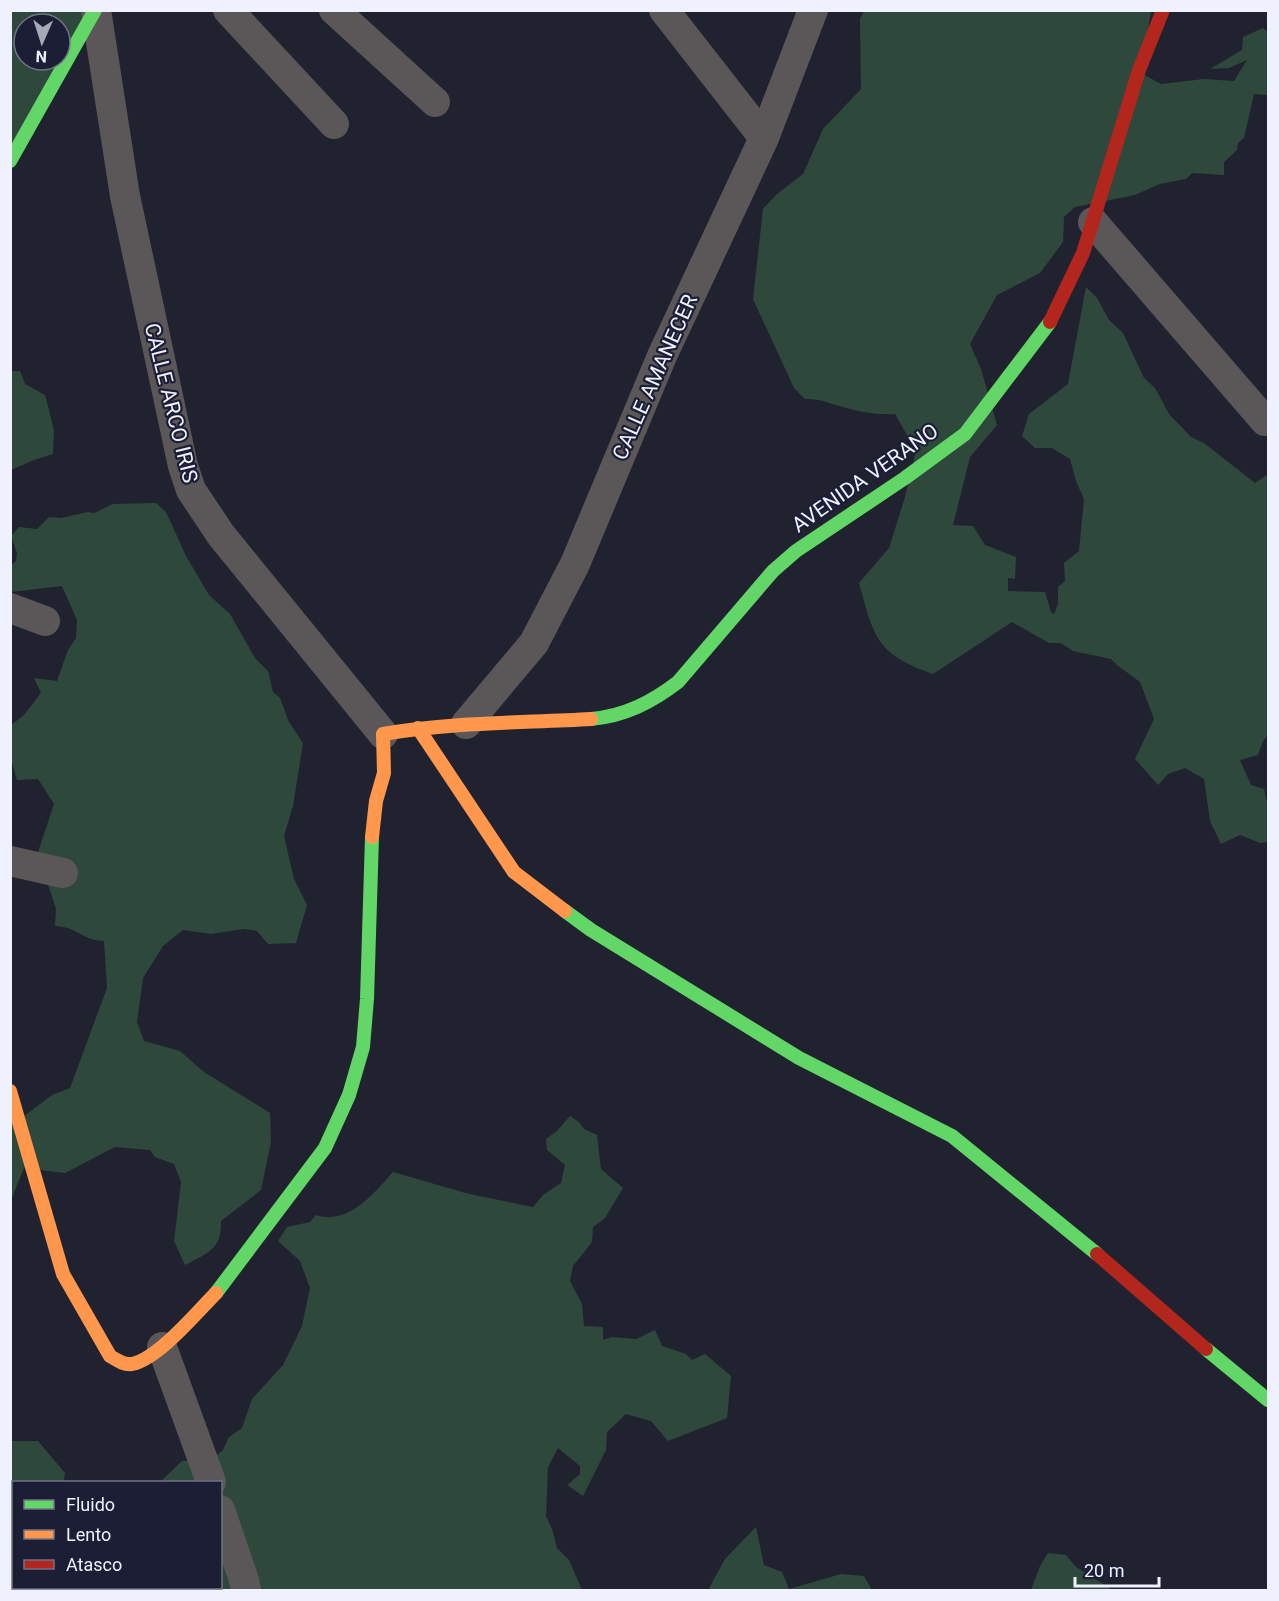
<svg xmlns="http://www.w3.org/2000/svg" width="1279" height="1601" viewBox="0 0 1279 1601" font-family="Roboto,sans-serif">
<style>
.green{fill:#2f483c;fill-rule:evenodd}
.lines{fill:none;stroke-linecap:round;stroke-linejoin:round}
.street{stroke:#5b5758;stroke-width:30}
.fast{stroke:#63d668;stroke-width:14}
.slow{stroke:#ff974d;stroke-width:14}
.jam{stroke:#b3261e;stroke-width:14}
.labels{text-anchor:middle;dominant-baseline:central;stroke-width:4.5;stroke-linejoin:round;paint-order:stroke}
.street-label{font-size:21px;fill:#eff1fe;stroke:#1b1e35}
</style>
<rect width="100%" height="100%" fill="#21222f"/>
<path class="green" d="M11 11H92L11 153ZM24 24H60V60H24Z
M864 11H1151L1141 73 1161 84 1204 79 1234 81 1247 60 1229 68 1210 69 1242 50 1243 37 1263 28 1268 32V95L1254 94 1244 138 1238 143 1237 150 1224 162V175L1192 173 1186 179 1160 184 1135 195 1075 207 1064 217 1063 242 1040 273 997 295 970 344 981 369 997 425 970 457 953 525 973 526 985 545 1016 557 1015 579 1008 578V591L1045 592 1051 612 1054 614 1058 604V587L1065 581 1064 563 1079 551 1084 499 1076 481 1070 459 1052 448H1035L1022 436 1029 414 1068 384 1086 287 1097 298 1109 320 1123 333 1144 378 1155 388 1169 414 1191 437 1204 443 1255 483 1268 474V735L1263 741 1258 755 1240 760 1251 785 1264 789 1268 807V842L1260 843 1240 835 1221 844 1210 821 1204 779 1185 768 1168 774 1158 785 1135 759 1154 719 1140 682 1117 665 1111 659 1073 651 1061 643H1049L1012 622 933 674C918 669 892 658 882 644 869 627 865 603 859 583L889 548 905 497 916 451 895 414C877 415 860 412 843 407 826 403 824 399 805 399L794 388 753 299 763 209 776 195 803 174 823 129 861 89 860 19Z
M11 371H20L25 384 45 395 54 430 53 454 34 460 11 470Z
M156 503 166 512 186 556 209 595 230 614 255 658 268 671 273 692 280 698 289 722 303 743 293 806 284 836 294 879 307 905 296 943 268 944 257 931 243 929 211 934 183 930 163 946 143 978 137 1022 144 1041 180 1051 204 1072 270 1113 271 1142 261 1190 221 1221C222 1249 208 1253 185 1265L174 1241 181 1182 174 1164 155 1157 150 1150 115 1147 65 1173 24 1168 11 1200V1126L52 1095 70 1088 107 988 104 941C83 941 76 926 55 926L56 909 45 875 36 858 54 804 38 779 17 780 11 760V725L24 715 41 693 34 678 57 681 68 650 76 638 77 620 62 586 11 592V565L16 561 17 553 11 536 19 527 37 529 49 517 61 518 88 512 94 513 113 504Z
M570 1116 579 1122 584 1129 597 1135 601 1169 623 1188 605 1218 593 1227 592 1242 573 1266 570 1281 582 1304 584 1326 603 1327V1340L612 1337 636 1339 655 1330 662 1346 686 1354 692 1360 705 1354 731 1376 727 1418 668 1441 651 1421 626 1414 607 1432 606 1450 583 1496 567 1485 580 1474V1466L558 1448 548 1467 546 1516 552 1529 557 1548 569 1560 582 1590H11L10 1441H38L65 1473 64 1480 70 1482H14V1588H220V1482H160L182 1461 213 1459 223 1450 229 1437 242 1428 252 1399 283 1365 302 1326 310 1288 300 1261 278 1241 287 1227 310 1222 316 1215C320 1216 326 1218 331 1217 357 1215 377 1190 393 1172L469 1194 533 1207 543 1195 561 1183 565 1165 547 1150 546 1139 557 1131Z
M756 1527 764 1565 782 1572 789 1589 841 1574 864 1576 872 1590H708L725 1559Z
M1048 1553 1066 1555 1076 1567 1113 1590H1031L1040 1566Z"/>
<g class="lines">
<path class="street" d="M96 10 125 196 183 466 191 490 221 535 383 734
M228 10 334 124
M334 10 435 102
M664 10 764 138
M1093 222 1265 421
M10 608 45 621
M466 724 534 643 575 564 662 356 764 138 813 10
M10 861 63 873
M162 1347 211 1482
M220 1510 244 1580 246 1590"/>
<path class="fast" d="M10 161 95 10
M591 719C625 716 652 702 678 682L773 571 796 551 905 478 965 434 1050 322
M565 911 591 930 799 1058 952 1136 1097 1254
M216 1293 325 1148 349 1095 363 1047 367 999 372 837
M1206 1349 1268 1400"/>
<path class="slow" d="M418 728 514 872 565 911
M372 837 376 801 384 773 383 734C452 722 522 723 591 719
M10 1091 63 1274 110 1356C117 1360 123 1365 132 1364 158 1359 197 1312 216 1293"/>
<path class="jam" d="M1050 322 1083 253 1139 70 1163 10
M1097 1254 1206 1349"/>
</g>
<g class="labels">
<g class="street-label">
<text transform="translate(655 377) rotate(-66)">CALLE AMANECER</text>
<text transform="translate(171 403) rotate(76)">CALLE ARCO IRIS</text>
<text transform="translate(865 478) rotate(-35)">AVENIDA VERANO</text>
</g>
</g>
<rect width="1279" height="1601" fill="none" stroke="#eff1fe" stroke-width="24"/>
<rect x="12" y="1481" width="210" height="108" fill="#1b1e35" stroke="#707285" stroke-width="1.5"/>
<rect x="24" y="1500" width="30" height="9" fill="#63d668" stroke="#707285" stroke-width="1.5"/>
<text x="66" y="1511" font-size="18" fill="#eff1fe">Fluido</text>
<rect x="24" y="1530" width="30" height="9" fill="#ff974d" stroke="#707285" stroke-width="1.5"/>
<text x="66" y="1541" font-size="18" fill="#eff1fe">Lento</text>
<rect x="24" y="1560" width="30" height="9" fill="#b3261e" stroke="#707285" stroke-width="1.5"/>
<text x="66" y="1571" font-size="18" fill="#eff1fe">Atasco</text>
<g transform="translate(42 42) rotate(183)"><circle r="28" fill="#1b1e35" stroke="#707285" stroke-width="1.5"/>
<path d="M0-4.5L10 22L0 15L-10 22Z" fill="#a7a9b6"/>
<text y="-9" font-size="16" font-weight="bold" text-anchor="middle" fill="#eff1fe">N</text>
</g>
<path d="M1075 1577v9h84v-9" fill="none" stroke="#eff1fe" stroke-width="3"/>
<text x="1084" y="1577" font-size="18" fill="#eff1fe" stroke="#1b1e35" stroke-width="4.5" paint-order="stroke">20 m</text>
</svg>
